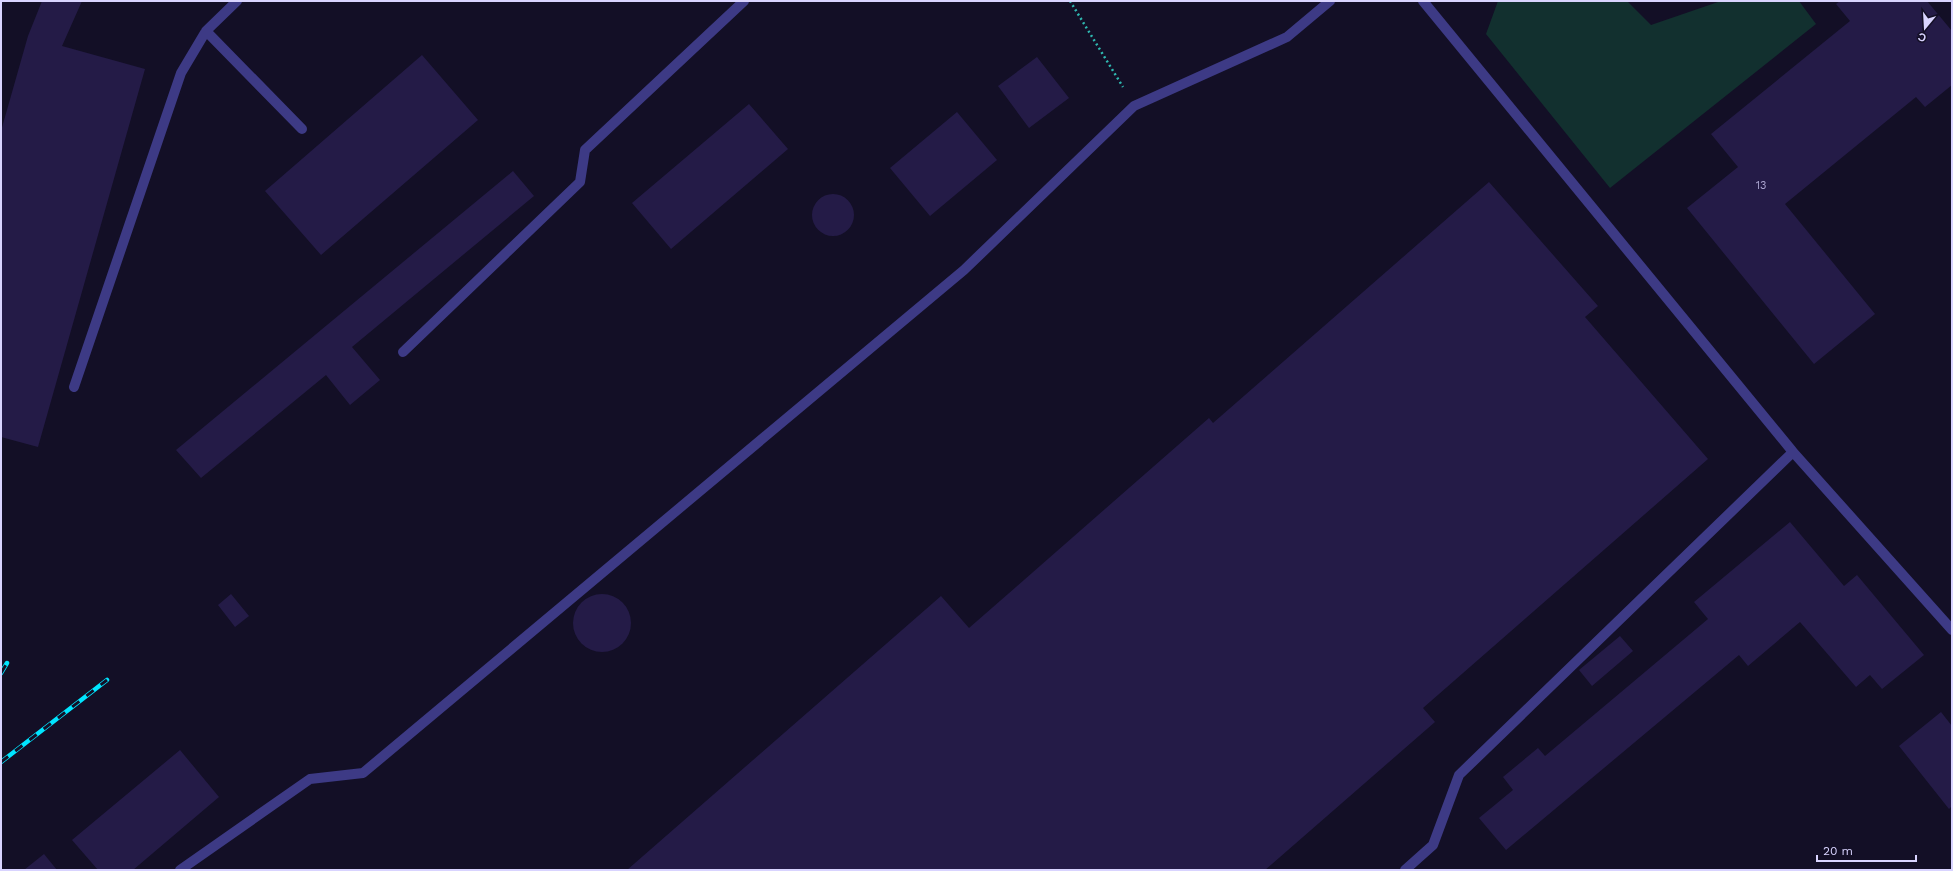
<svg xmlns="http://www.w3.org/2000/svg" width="1953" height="871" viewBox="0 0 1953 871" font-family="'Work Sans',sans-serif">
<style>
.green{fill:#12302f}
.building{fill:#241b47}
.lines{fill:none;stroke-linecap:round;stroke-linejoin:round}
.path{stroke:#2fb8b0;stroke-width:2.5;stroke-dasharray:2 3;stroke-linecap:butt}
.lane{stroke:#3d3a85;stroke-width:10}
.rail-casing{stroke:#00e5ff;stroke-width:4.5}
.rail{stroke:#130f26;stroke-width:3;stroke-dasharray:9;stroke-linecap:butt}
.labels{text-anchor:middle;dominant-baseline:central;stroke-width:3.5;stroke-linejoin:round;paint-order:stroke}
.number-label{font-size:11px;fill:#aca6d1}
</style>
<rect width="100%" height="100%" fill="#130f26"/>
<path class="green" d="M1498 1H1627L1651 25 1721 1H1799L1816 24 1610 188 1486 34Z"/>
<path class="building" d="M42 1H82L62 46 145 69 38 447 1 437V131L28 36Z
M1840 1H1927L1952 31V85L1925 107 1916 97 1785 204 1875 314 1814 364 1687 208 1738 167 1711 134 1850 21 1836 4Z
M422 55 478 120 321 255 265 191Z
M1037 57 1069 98 1029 128 998 86Z
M749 104 788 149 671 249 632 203Z
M957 112 997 160 930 216 890 168Z
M513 171 534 196 352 347 380 380 350 405 326 375 201 478 176 450Z
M1489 182 1598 306 1585 317 1708 459 1423 708 1435 722 1265 870H627L941 596 969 628 1209 418 1213 423Z
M812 215a21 21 0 1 1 42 0a21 21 0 1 1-42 0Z
M1790 522 1844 586 1857 575 1924 655 1882 689 1870 675 1856 687 1800 622 1748 666 1739 655 1506 850 1479 818 1513 790 1503 777 1538 748 1545 756 1708 619 1694 602Z
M573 623a29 29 0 1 1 58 0a29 29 0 1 1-58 0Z
M231 594 249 616 235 627 218 605Z
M1620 636 1633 651 1592 686 1579 670Z
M1941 712 1952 726V806L1949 809 1899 746Z
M180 750 219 797 133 870H98L72 840Z
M44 854 57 870H24Z"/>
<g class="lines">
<path class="path" d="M1070 1 1123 87"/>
<path class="lane" d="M1423 1 1793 452 1952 630
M206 31 302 129
M403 352 580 182 585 150 744 1
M74 387 181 73 206 31 237 1
M180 870 310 779 363 773 964 270 1134 106 1287 37 1330 1
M1405 870 1433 845 1459 775 1793 452"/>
<g class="rail-casing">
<path id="rail" d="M1 673 7 663
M1 762 107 680"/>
</g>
<use href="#rail" class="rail"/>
</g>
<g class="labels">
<g class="number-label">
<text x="1761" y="185">13</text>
</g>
</g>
<rect width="1953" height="871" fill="none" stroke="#d9d4ff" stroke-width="4"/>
<g transform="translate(1925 28) rotate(198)" stroke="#130f26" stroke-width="3" paint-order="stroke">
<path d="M0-3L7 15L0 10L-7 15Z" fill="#d9d4ff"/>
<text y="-6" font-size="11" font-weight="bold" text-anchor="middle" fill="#d9d4ff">С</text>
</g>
<path d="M1817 855v6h99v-6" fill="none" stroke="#d9d4ff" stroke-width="2"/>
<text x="1823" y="855" font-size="12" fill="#d9d4ff" stroke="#130f26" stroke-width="3" paint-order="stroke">20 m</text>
</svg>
